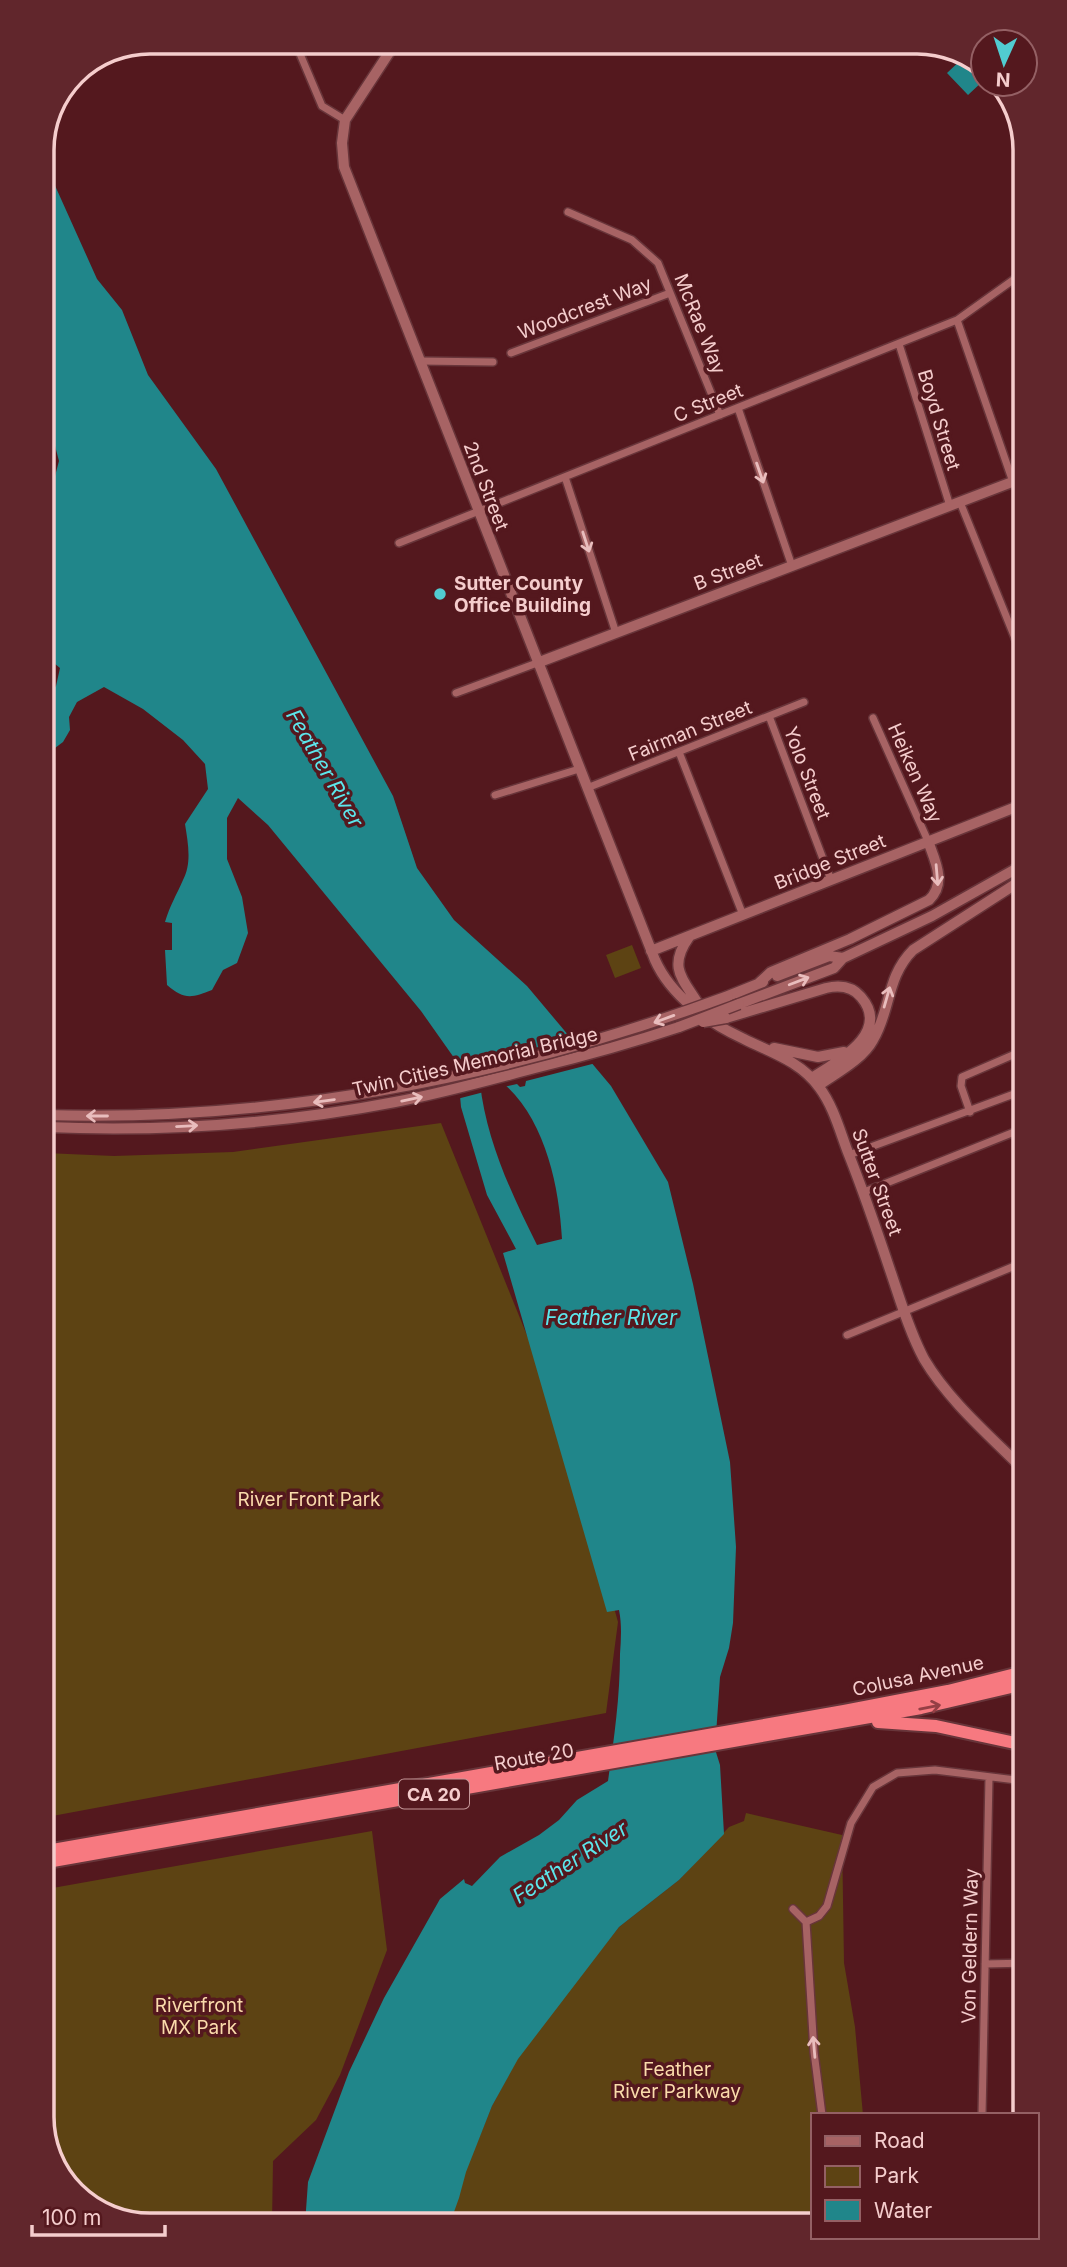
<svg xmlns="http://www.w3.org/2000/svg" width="1067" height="2267" viewBox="0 0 1067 2267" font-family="Inter,sans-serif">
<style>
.green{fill:#5d4313}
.water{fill:#20868a;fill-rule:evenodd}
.pier{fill:#54181e}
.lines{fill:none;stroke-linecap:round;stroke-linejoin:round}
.street-casing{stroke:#68353a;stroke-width:10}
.secondary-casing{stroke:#68353a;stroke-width:13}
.highway-casing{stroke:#68353a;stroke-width:16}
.street{stroke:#a76364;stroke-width:7}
.secondary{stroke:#a76364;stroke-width:10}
.highway{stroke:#f77980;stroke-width:12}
.secondary-bridge-casing{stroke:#68353a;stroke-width:13;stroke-linecap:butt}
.secondary-bridge{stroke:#a76364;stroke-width:10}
.oneway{stroke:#e9bdbd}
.oneway2{stroke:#953f45}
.poi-dot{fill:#51ccd1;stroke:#54181e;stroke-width:2.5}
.labels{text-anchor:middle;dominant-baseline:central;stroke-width:7;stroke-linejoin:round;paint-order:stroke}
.shield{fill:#54181e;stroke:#c59798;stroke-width:2}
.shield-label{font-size:18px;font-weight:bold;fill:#f5cdcd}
.street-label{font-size:19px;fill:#f5cdcd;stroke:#54181e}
.poi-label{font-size:19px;font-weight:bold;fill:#f5cdcd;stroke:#54181e;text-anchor:start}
.park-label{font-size:19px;fill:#fadbab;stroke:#54181e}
.water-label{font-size:21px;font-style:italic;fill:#5ce6eb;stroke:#54181e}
.rim{fill:none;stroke:#f5cdcd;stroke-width:3.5}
</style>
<rect width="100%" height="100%" fill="#54181e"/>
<path class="green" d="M632 945 641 968 615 978 606 955Z
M441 1123 562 1422 618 1622 606 1713 47 1817 45 1153 114 1156 233 1152Z
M746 1813 842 1835 844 1963 855 2027 863 2115H813V2220L450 2223 465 2172 492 2106 517 2059 542 2024 619 1927 679 1880 729 1827 744 1821Z
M372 1831 387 1950 340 2075 316 2120 273 2161 272 2224 143 2225 84 2202 48 2152 47 1889Z"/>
<path class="water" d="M964 57 983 66V81L968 95 947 73Z
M42 164 48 170 97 279 122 310 148 375 216 469 393 796 417 868 454 920 527 986 611 1086 668 1182 693 1284 730 1462 736 1547 733 1623 729 1648 720 1677 715 1749 720 1765 724 1834 679 1880 619 1927 518 2059 492 2106 466 2172 459 2198 450 2223 305 2224 308 2182 349 2072 384 1998 440 1899 464 1879 465 1883 472 1886 500 1857 539 1835 559 1820 577 1800 608 1781C614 1739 620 1697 620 1654 621 1639 622 1625 619 1610L607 1612 503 1253 516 1249 487 1195 461 1107 457 1062 421 1011 268 825 238 798 227 818V859L242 897 248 933 237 963 223 970 212 990C192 998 184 1000 167 985L165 950H172V923L165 922C170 905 176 896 183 880 192 863 188 843 185 824L208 789 205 764 183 740 143 709 104 687 77 702 69 717 70 730 63 742 55 748 44 773V703L56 686 60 668 44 655 43 478 55 476 59 461 54 442 46 443 43 441ZM494 1076C543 1110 559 1182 562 1239L537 1245C512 1195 486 1140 480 1083Z"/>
<path class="pier" d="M575 1038 596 1063 526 1081 525 1086 520 1087 517 1084 504 1087 492 1079 483 1084 484 1092 457 1099 454 1068Z"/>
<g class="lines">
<g class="street-casing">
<path id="street" d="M295 42 322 106 345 120
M568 212 632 240 658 263 720 415
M957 320 1013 482
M899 344 950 506
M511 353 670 293
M420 361 493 362
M738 408 792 566
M565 477 616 633
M960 502 1021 653
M399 543 957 320 1020 275
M456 693 537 663
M769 716 831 880
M873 718 928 841
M679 752 743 915
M587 788 804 702
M495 795 579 769
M970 1112 961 1086 962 1077 1022 1051
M849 1155 1022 1091
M864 1192 1022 1129
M847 1335 1022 1263
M793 1909 806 1922
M806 1922 819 1916 827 1906 851 1823 873 1787 897 1773 935 1770 1024 1781
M806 1922 814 2052 822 2115
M985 1964 1025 1963
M982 2115 989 1778"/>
</g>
<g class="secondary-casing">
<path id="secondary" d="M396 42 345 120 342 143 344 167 655 960C671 996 709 1023 744 1039 772 1053 800 1061 819 1087 834 1107 840 1132 849 1155 864 1193 877 1231 890 1270 900 1299 909 1331 924 1359 949 1401 989 1435 1023 1469
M537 663 1020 479
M689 937C664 972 689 983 703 1013
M651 951 1021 805
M777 976 829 956 843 958
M758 984 771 972 850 939 929 900C947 883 935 861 928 841
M728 996 763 982
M739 1004 834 968 843 958 932 916 1021 866
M726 1018 826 988C839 985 852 986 861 997 892 1033 836 1062 812 1078
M774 1048 818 1057 844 1052
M818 1086C836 1073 862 1060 873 1040 891 1010 886 977 913 950L1014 885 1021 876
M45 1127C162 1132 281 1124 395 1102 443 1093 489 1080 535 1068 584 1056 631 1043 679 1027"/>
</g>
<g class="highway-casing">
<path id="highway" d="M878 1722 936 1726 1024 1745
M47 1851 844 1711 948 1691 1024 1672
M47 1862 921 1708 1024 1684"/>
</g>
<use href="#street" class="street"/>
<use href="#secondary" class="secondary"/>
<use href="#highway" class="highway"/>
<g class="secondary-bridge-casing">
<path id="secondary-bridge" d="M703 1022 726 1018
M679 1027 739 1004
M45 1115C280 1122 508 1077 728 996"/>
</g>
<use href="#secondary-bridge" class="secondary-bridge"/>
</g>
<defs><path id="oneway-shaft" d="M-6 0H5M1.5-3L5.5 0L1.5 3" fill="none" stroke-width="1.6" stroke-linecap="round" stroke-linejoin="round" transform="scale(1.75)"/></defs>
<g class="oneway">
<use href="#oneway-shaft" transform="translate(760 473) rotate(71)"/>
<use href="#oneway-shaft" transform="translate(586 542) rotate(72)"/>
<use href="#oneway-shaft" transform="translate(937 875) rotate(85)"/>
<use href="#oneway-shaft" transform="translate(799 981) rotate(-21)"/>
<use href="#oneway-shaft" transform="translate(887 997) rotate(-74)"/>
<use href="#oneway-shaft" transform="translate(664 1019) rotate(160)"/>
<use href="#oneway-shaft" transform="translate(412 1099) rotate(-12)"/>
<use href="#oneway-shaft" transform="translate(324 1101) rotate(172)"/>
<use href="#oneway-shaft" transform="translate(97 1116) rotate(-180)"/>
<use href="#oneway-shaft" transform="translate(187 1126) rotate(-3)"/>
<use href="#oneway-shaft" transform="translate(814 2047) rotate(-95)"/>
</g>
<use class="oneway2" href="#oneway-shaft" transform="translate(930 1707) rotate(-11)"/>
<circle class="poi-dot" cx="440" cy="594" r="7"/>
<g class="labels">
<rect class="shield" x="399" y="1779.5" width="70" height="29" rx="5"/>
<g class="shield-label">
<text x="434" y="1794">CA 20</text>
</g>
<g class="street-label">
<text transform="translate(585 308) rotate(-21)">Woodcrest Way</text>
<text transform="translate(700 324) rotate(68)">McRae Way</text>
<text transform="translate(708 403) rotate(-22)">C Street</text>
<text transform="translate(939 420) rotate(73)">Boyd Street</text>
<text transform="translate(486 486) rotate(69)">2nd Street</text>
<text transform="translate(728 572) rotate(-21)">B Street</text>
<text transform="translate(690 731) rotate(-22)">Fairman Street</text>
<text transform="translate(807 773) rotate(69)">Yolo Street</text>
<text transform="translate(915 773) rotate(66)">Heiken Way</text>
<text transform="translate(830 862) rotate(-22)">Bridge Street</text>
<text transform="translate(475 1062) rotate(-13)">Twin Cities Memorial Bridge</text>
<text transform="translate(877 1182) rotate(70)">Sutter Street</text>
<text transform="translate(918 1676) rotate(-12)">Colusa Avenue</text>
<text transform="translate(534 1757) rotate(-10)">Route 20</text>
<text transform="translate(970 1946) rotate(-89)">Von Geldern Way</text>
</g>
<g class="poi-label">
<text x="454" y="583">Sutter County<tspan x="454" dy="22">Office Building</tspan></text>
</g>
<g class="park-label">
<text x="309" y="1499">River Front Park</text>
<text x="199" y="2005">Riverfront<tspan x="199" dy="22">MX Park</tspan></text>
<text x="677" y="2069">Feather<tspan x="677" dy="22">River Parkway</tspan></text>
</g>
<g class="water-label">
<text transform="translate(325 768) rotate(60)">Feather River</text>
<text x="611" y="1317">Feather River</text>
<text transform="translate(570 1862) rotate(-33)">Feather River</text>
</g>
</g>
<path d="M0 0H1067V2267H0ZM150 54H917A96 96 0 0 1 1013 150V2117A96 96 0 0 1 917 2213H150A96 96 0 0 1 54 2117V150A96 96 0 0 1 150 54Z" fill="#61262c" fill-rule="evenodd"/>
<path class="rim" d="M150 54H917A96 96 0 0 1 1013 150V2117A96 96 0 0 1 917 2213H150A96 96 0 0 1 54 2117V150A96 96 0 0 1 150 54Z"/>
<rect x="811" y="2113" width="228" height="126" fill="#54181e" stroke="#946064" stroke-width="2"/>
<rect x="825" y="2136" width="35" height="10" fill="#a76364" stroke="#946064" stroke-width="2"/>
<text x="874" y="2148" font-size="21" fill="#f5cdcd">Road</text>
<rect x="825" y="2166" width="35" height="21" fill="#5d4313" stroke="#946064" stroke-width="2"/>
<text x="874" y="2183" font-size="21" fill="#f5cdcd">Park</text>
<rect x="825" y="2200" width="35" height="21" fill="#20868a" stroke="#946064" stroke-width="2"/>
<text x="874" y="2218" font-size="21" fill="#f5cdcd">Water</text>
<g transform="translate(1004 63) rotate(183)"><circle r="33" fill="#54181e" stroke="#946064" stroke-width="2"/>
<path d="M0-5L12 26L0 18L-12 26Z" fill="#51ccd1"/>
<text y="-10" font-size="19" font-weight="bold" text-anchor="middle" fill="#f5cdcd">N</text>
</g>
<path d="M32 2225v10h133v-10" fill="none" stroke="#f5cdcd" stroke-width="3.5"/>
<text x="42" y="2225" font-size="21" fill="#f5cdcd" stroke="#54181e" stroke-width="5" paint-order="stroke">100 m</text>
</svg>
